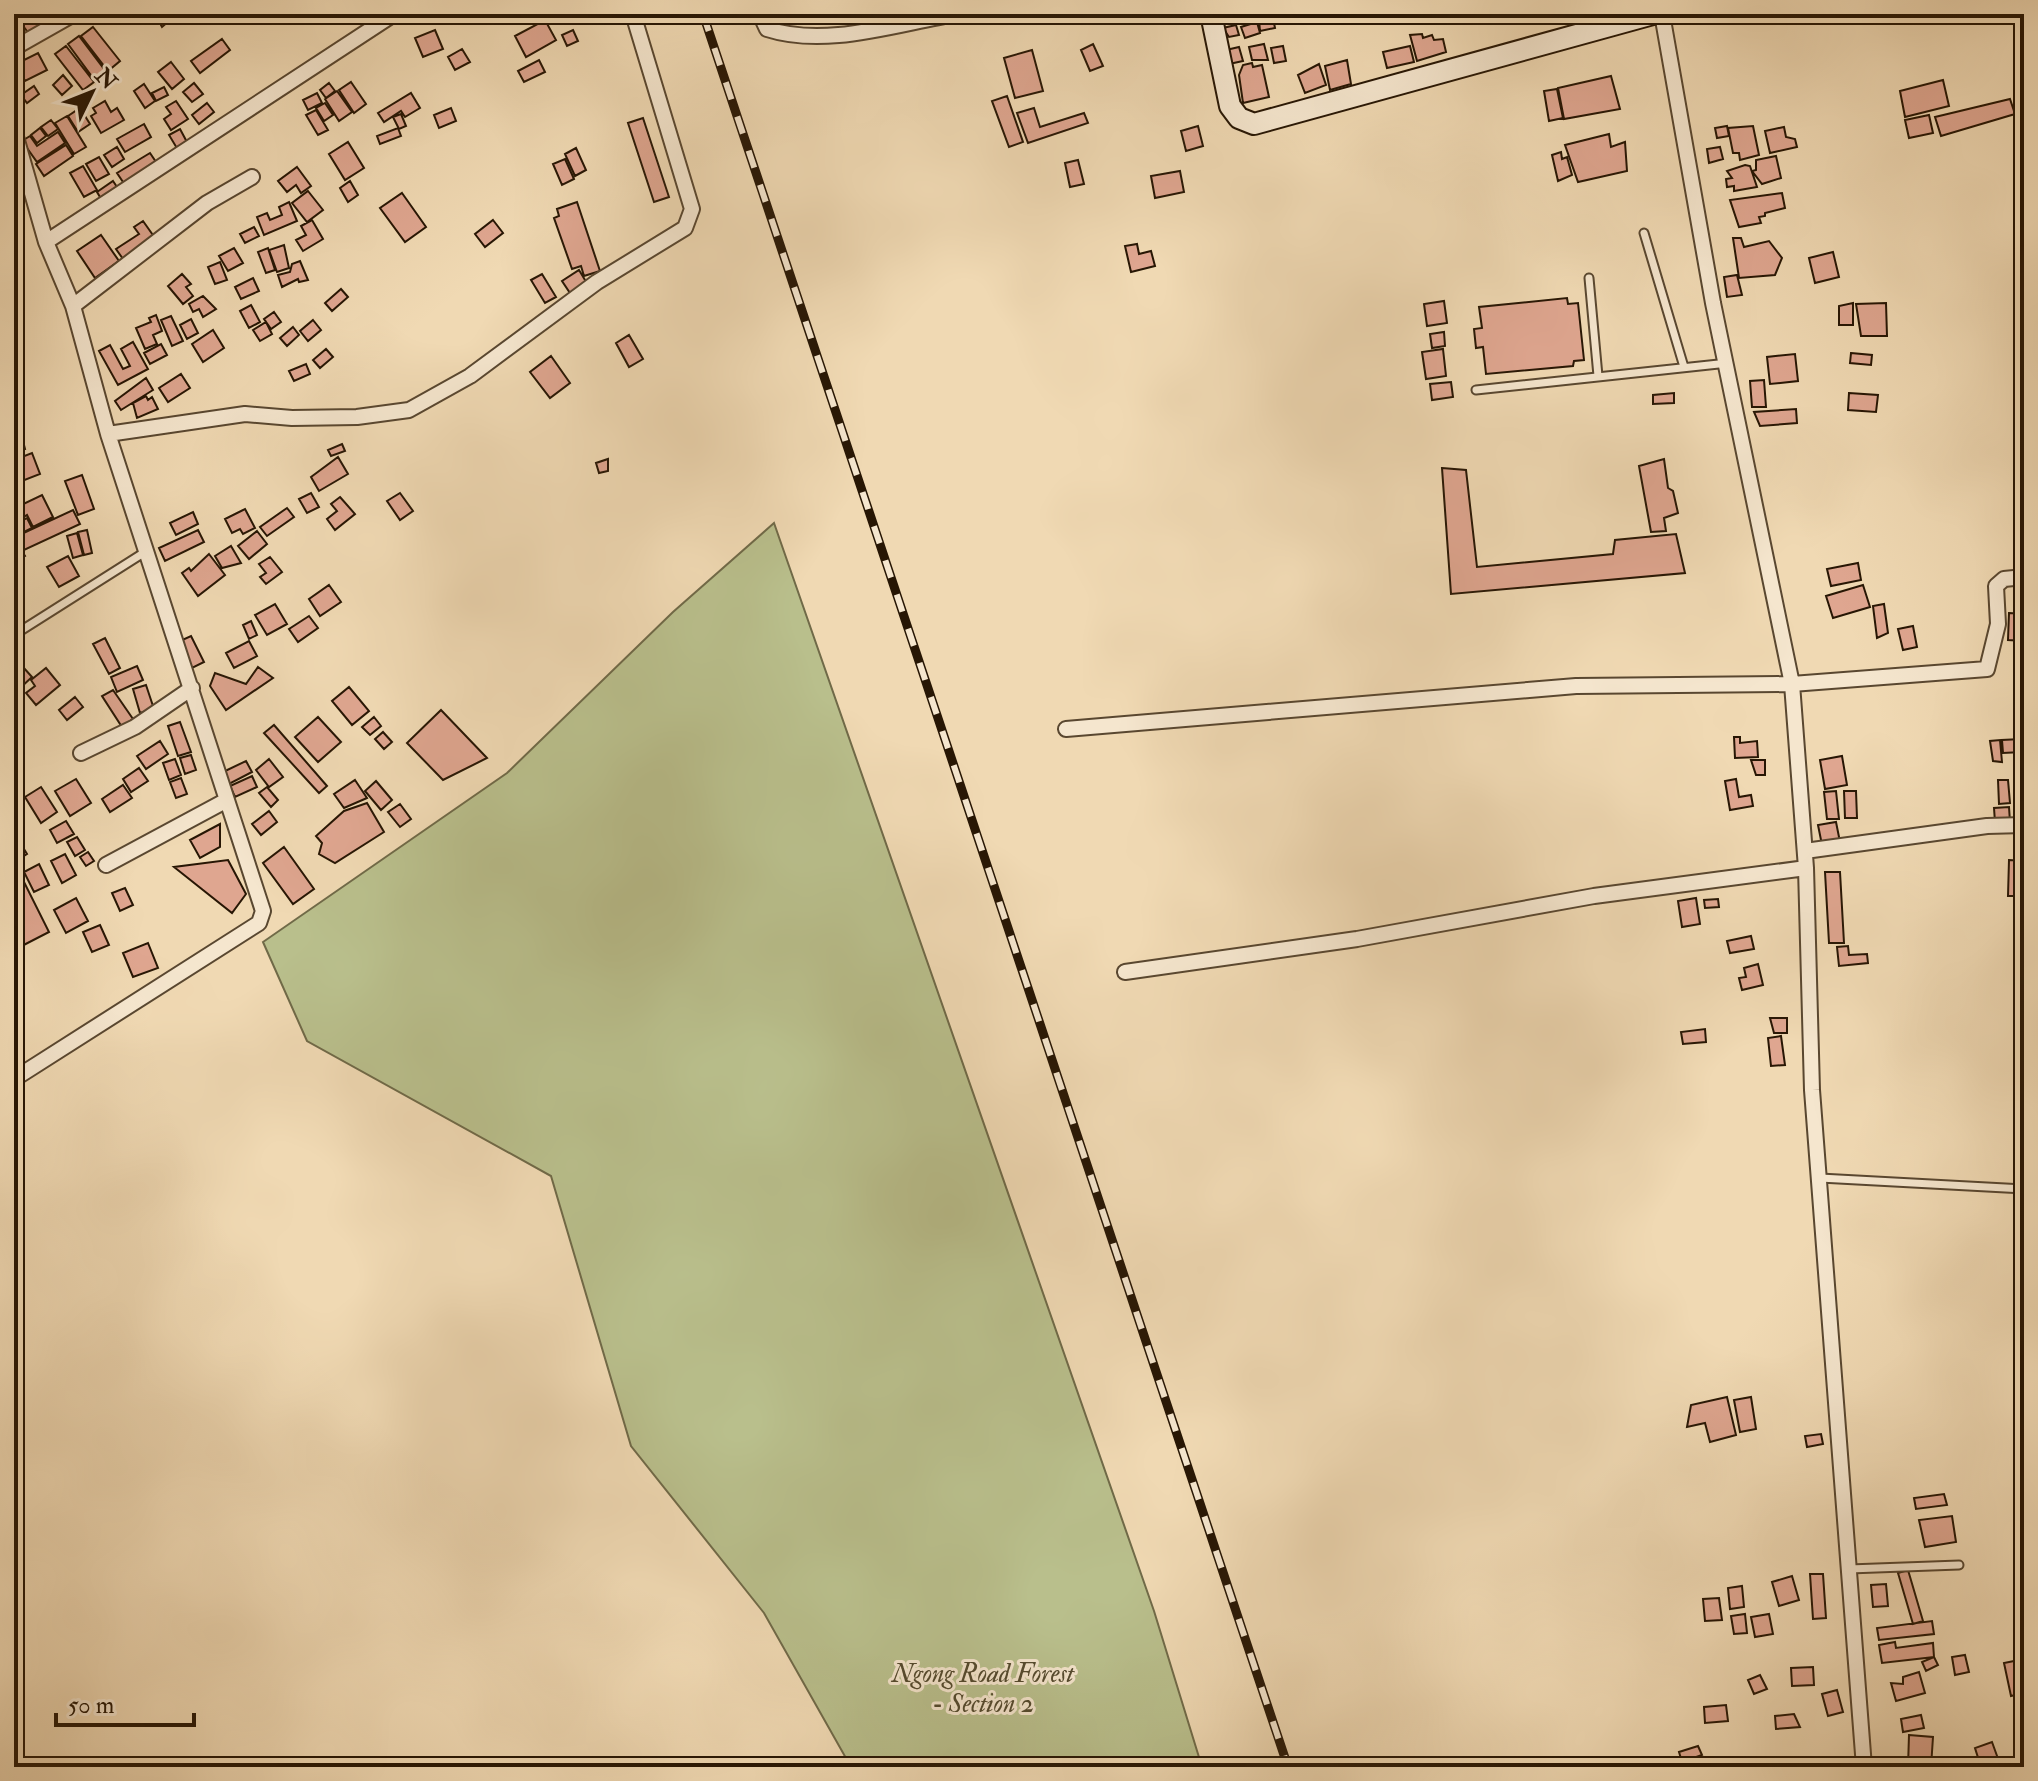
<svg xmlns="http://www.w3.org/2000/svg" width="2038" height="1781" viewBox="0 0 2038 1781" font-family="'IM FELL Double Pica',serif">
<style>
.green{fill:#b9bf8c;stroke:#706a48;stroke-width:2}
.building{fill:#dfa690;stroke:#271604;stroke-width:2}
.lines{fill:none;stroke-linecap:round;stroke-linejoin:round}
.service-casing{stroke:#594730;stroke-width:11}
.minor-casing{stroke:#594730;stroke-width:18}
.secondary-casing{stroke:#271604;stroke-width:24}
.service{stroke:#f5e6ce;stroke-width:7}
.minor{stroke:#f5e6ce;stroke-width:14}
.secondary{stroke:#f5e6ce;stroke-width:20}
.rail-casing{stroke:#271604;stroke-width:9}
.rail{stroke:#f5e6ce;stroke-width:6;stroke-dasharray:18;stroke-linecap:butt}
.labels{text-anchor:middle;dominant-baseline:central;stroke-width:6;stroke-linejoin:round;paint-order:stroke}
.park-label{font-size:26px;font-style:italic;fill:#53492d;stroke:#f5e6ce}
</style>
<rect width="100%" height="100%" fill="#f0d9b3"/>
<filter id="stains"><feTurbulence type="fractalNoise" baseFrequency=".0025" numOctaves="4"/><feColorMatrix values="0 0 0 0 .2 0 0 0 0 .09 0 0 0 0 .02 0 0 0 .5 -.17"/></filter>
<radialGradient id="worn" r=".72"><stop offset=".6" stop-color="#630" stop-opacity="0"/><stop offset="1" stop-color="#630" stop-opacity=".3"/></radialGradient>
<path class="green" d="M774 523 1154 1611 1202 1767H851L764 1613 631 1446 551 1176 307 1041 263 942 507 773 673 612Z"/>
<path class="building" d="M14 14H31L41 25 30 35Z
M155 14H175L176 15 162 27Z
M579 14H603L604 18 587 23 585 15Z
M1273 18 1275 28 1260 31 1259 20Z
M545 20 556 40 526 57 515 36Z
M1257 22 1260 33 1245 38 1241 27Z
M1236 25 1239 35 1229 37 1223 28Z
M93 27 120 61 108 71 81 36Z
M435 30 443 49 423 57 415 38Z
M573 30 578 41 567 46 562 35Z
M1422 34 1423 38 1432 35 1434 40 1443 39 1446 52 1417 61 1410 35Z
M79 36 107 73 96 82 68 44Z
M222 39 230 50 200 73 191 61Z
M1093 44 1103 66 1090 71 1081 50Z
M1264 44 1268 60H1252L1249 47Z
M66 46 94 82 83 90 55 54Z
M1283 46 1286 61 1274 63 1271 48Z
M1410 46 1414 62 1387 68 1383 52Z
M1239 47 1243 61 1229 64 1226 50Z
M462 49 470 62 455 70 448 57Z
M1032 50 1043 91 1015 98 1004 58Z
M38 53 47 70 25 81 16 64Z
M539 60 545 72 524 82 518 71Z
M1347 60 1351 84 1330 90 1325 66Z
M171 62 184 79 172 89 158 72Z
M1252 63 1253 67 1262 65 1269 97 1243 103 1239 75 1243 65Z
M1319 64 1326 85 1305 93 1298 75Z
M63 75 72 86 62 95 53 85Z
M1611 76 1620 109 1564 119 1558 88Z
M1943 80 1949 106 1905 117 1900 91Z
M351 82 366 104 354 113 339 90Z
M194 83 203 94 192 102 183 92Z
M329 83 335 91 326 98 320 90Z
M144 84 155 101 145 108 134 91Z
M34 86 39 94 27 103 21 95Z
M164 87 168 95 156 101 152 93Z
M1557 89 1563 118 1549 121 1544 91Z
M337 91 352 112 339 121 325 99Z
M317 93 322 103 308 110 303 100Z
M411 93 420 108 405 117 401 111 384 122 378 113Z
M1007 96 1023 142 1009 147 992 101Z
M2010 99 2015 114 1941 136 1935 117Z
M105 101 111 112 117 108 124 120 101 133 91 116 96 113 93 108Z
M176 101 188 119 171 130 164 119 171 114 166 107Z
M207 103 214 112 199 124 192 115Z
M325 103 333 115 324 121 316 108Z
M80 108 90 124 78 132 68 116Z
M451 108 456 121 439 128 434 115Z
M1034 108 1040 127 1084 113 1088 123 1028 143 1017 113Z
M316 110 328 130 318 135 306 115Z
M401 114 406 126 399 129 393 117Z
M1929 115 1933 133 1909 138 1905 120Z
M67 116 86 147 74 154 55 123Z
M643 118 669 197 654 202 628 123Z
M51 120 58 129 48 136 41 127Z
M144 124 151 137 125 152 117 139Z
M1198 126 1203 146 1186 151 1181 131Z
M1727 126 1729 136 1717 138 1715 128Z
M1753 126 1759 155 1740 160 1739 153H1733L1728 128Z
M1784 127 1786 137 1795 139 1797 147 1770 153 1765 131Z
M40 128 46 136 37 143 31 135Z
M398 128 401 136 380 144 377 136Z
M180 129 188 144 178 150 169 135Z
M58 132 65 143 37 162 22 141 30 136 37 146Z
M1609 134 1611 147 1625 142 1627 171 1578 182 1565 145Z
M348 142 364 168 345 180 329 154Z
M66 145 73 156 44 176 36 164Z
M117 147 124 159 112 167 104 155Z
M1720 147 1723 159 1709 163 1707 149Z
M576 148 586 170 575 176 565 154Z
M1561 152 1562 159 1567 157 1572 175 1558 181 1552 155Z
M150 153 158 165 125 185 117 173Z
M1776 156 1781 178 1762 184 1752 171 1756 170V160Z
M99 157 109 174 96 181 86 164Z
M565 159 574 179 562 185 553 164Z
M1078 160 1084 184 1070 187 1065 163Z
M1745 165 1750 166 1757 187 1734 191V186L1727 187 1726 179 1732 178 1727 171Z
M83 166 97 190 84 197 70 173Z
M297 167 311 186 301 193 296 185 287 192 278 181Z
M1180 171 1184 192 1155 198 1151 176Z
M113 181 119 190 103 202 97 192Z
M350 181 358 195 348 202 340 188Z
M308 191 323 210 307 222 292 203Z
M402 193 426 227 405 242 380 208Z
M1782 193 1785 208 1765 213V216L1759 217 1761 223 1739 227 1730 200Z
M289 202 297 221 264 235 257 217 267 213 270 220 282 215 279 207Z
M577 202 600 271 584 276 581 266 572 269 554 218 559 216 557 209Z
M312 220 323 239 303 251 296 240 306 235 301 226Z
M493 220 503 233 485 247 475 234Z
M143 221 155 238 123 259 116 249 139 234 134 227Z
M254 227 259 236 245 243 240 234Z
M101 235 119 261 95 278 77 251Z
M1733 238H1741L1744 247 1769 241 1782 258 1775 275 1739 278Z
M1137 244 1139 254 1151 251 1155 266 1131 272 1125 246Z
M284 245 289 268 277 272 269 250Z
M234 248 243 263 228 271 219 256Z
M268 248 275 270 266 273 258 252Z
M1833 252 1839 277 1815 283 1809 258Z
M300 261 308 280 299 282 298 279 282 287 278 275 290 272 292 264Z
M220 262 227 280 215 284 208 267Z
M579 270 588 285 572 296 562 281Z
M182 274 191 284 186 287 193 296 183 304 168 286Z
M542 274 556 297 545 303 531 280Z
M1737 275 1742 295 1727 297 1724 277Z
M253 278 259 291 241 299 235 287Z
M341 289 348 297 332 311 325 303Z
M203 296 216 309 203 317 199 309 193 312 189 304Z
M1567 298 1568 304 1578 303 1584 360 1574 361 1573 366 1486 374 1483 347 1476 348 1474 329 1482 328 1479 307Z
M1444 301 1447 323 1427 326 1424 304Z
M1853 303V325H1839V306Z
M1886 303 1887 336H1861L1856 304Z
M251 305 260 322 249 328 240 311Z
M274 312 281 322 271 329 264 319Z
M156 315 162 331 153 335 157 344 145 349 136 328 151 322 149 318Z
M171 316 183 341 172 346 161 320Z
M191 319 198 333 187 339 180 325Z
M313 320 321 330 308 341 300 331Z
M266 322 272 334 260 341 253 330Z
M293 327 299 335 287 346 280 338Z
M213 330 224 348 203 362 192 344Z
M1444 332 1445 346 1432 348 1430 334Z
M629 335 643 359 629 367 616 343Z
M133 342 148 369 118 385 99 351 110 345 123 369 130 366 121 349Z
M161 344 167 355 150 364 144 353Z
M326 349 333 357 320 368 313 360Z
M1443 349 1446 376 1426 379 1422 352Z
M1851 353 1872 355 1871 365 1850 363Z
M1795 354 1798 381 1770 384 1767 357Z
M551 356 570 383 550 398 530 372Z
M306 364 310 374 294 381 289 371Z
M181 374 190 388 168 402 159 388Z
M146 378 153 390 121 410 115 401Z
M1764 380 1766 407H1752L1750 381Z
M1451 382 1453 397 1432 400 1430 384Z
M1674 393V403L1653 404V395Z
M1849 393 1878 395 1876 412 1848 410Z
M146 396 148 400 152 397 158 409 137 418 133 403Z
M1796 409 1797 423 1760 426 1754 412Z
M22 437 25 449 14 452V438Z
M342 444 345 451 331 456 328 450Z
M32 453 40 474 22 481 14 460Z
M338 457 348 474 319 491 311 477Z
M608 459V471L599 473 596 463Z
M1664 459 1668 488 1673 491 1678 513 1664 518 1666 531 1651 532 1639 466Z
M1442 468 1466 470 1477 567 1613 554 1615 540 1676 534 1685 573 1451 594Z
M82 475 94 509 78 515 65 481Z
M311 493 319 507 307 513 299 499Z
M400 493 413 511 400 520 387 501Z
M42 495 53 517 33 527 27 515 22 518 17 507Z
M340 497 355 514 335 530 327 519 337 511 331 504Z
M287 508 294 517 267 536 260 527Z
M245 509 255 528 243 534 240 529 232 533 225 519Z
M73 510 80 524 24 550 17 536Z
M193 512 198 524 176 535 170 523Z
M27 518 32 528 18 535 14 524Z
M87 530 92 553 84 555 78 532Z
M198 530 204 542 165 561 159 548Z
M257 531 267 544 249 559 238 546Z
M77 533 83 555 73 558 67 536Z
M14 539 25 556 14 563Z
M231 546 241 563 222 568 215 556Z
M209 554 225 575 198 596 182 573 189 568 191 571Z
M68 556 79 576 59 587 47 567Z
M270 557 282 572 266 584 260 577 266 573 259 564Z
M1858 563 1861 580 1831 586 1827 569Z
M329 585 341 602 320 616 309 599Z
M1863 585 1870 607 1833 618 1826 596Z
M275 604 287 624 267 635 255 615Z
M1884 604 1888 633 1877 638 1873 606Z
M2009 613 2024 614V641L2008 640Z
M309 616 318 628 298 642 289 629Z
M251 621 257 635 249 639 243 625Z
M1913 626 1917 647 1903 650 1898 629Z
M191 636 204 662 192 668 180 641Z
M105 638 120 668 109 674 93 644Z
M249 641 257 656 234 668 226 653Z
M137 666 143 680 117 692 111 677Z
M23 667 32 677 19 689 14 684V675Z
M258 667 273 678 226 710 210 686 215 673 246 684Z
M46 668 60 685 36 705 26 693 35 686 31 680Z
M146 685 154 709 140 713 133 689Z
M349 687 369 711 352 725 332 701Z
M113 690 133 719 122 727 102 696Z
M75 697 83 707 67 720 59 710Z
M441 710 487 758 443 780 407 743Z
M318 717 341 742 318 762 295 737Z
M374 717 381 726 370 735 362 727Z
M180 722 191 752 178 756 168 726Z
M274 725 327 786 319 793 264 733Z
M383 732 392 742 384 749 375 739Z
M1734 737H1740V743L1757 741 1758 757 1735 758Z
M2021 739 2022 752 2003 753 2002 740Z
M2000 740 2002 762 1993 761 1990 741Z
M160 741 168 754 146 769 137 756Z
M191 755 196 770 185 774 180 758Z
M1842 756 1847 785 1825 789 1820 760Z
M175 759 181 775 169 780 163 763Z
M269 759 283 777 269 787 256 770Z
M1751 760H1765V775H1756Z
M246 761 252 772 229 784 223 772Z
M139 768 148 781 131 792 123 779Z
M252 776 257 787 235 797 230 786Z
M181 778 187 794 176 798 170 782Z
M76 779 91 803 70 816 55 791Z
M1736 779 1739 797 1751 795 1753 806 1730 810 1725 781Z
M355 780 367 798 344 808 334 794Z
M1998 780H2008L2010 803 1999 804Z
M376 781 392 800 381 810 365 791Z
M123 785 132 798 110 812 102 799Z
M41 787 57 812 41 823 25 797Z
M267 787 278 800 271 807 259 793Z
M1836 791 1839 819H1827L1824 792Z
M1844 791H1856L1857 818H1845Z
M367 803 384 832 335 863 319 854 322 843 316 836 344 811Z
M400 804 411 819 400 827 388 812Z
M2009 807 2010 822H1995L1994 808Z
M269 811 277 822 261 835 252 824Z
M66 821 74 834 57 843 50 830Z
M1836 822 1840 842 1822 845 1818 825Z
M220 824V847L200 858 190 840Z
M16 836 27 854 16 861 14 857Z
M77 837 85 850 75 856 67 842Z
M284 847 314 889 293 904 263 863Z
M88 852 94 861 86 866 80 857Z
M65 854 76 875 62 883 51 861Z
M228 860 246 894 232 913 174 867Z
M2009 860 2024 861V896H2008Z
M39 864 49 885 34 892 24 872Z
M1825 872H1840L1844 943H1829Z
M14 874H20L49 932 14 950Z
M125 888 133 905 120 911 112 893Z
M76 898 88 921 66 933 54 910Z
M1696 898 1700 924 1682 927 1678 901Z
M1718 899 1719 907 1705 908 1704 900Z
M100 925 109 945 92 952 83 932Z
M1751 936 1754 949 1730 953 1727 941Z
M148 943 158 968 133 977 123 953Z
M1848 946 1849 955 1867 954 1868 963 1839 966 1837 947Z
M1758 964 1763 985 1742 990 1739 978 1746 977 1744 968Z
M1770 1018H1787V1033H1774Z
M1705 1029 1706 1042 1683 1044 1681 1032Z
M1781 1036 1785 1065 1771 1066 1768 1038Z
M1727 1397 1736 1435 1710 1442 1705 1423 1687 1427 1691 1405Z
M1751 1397 1756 1429 1740 1432 1734 1400Z
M1821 1434 1823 1444 1807 1447 1805 1436Z
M1944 1494 1947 1505 1916 1509 1914 1498Z
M1952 1516 1956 1542 1925 1547 1919 1520Z
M1908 1570 1923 1621 1913 1624 1898 1573Z
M1810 1574H1823L1826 1618 1813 1619Z
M1792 1576 1799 1600 1779 1606 1772 1582Z
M1886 1584 1888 1606 1873 1607 1871 1585Z
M1742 1586 1744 1607 1730 1609 1728 1588Z
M1719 1598 1722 1620 1705 1621 1703 1599Z
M1745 1614 1747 1633 1734 1634 1731 1616Z
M1769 1614 1773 1634 1755 1637 1751 1617Z
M1932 1621 1934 1634 1879 1640 1877 1628Z
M1895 1642 1896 1648 1933 1643 1934 1657 1882 1663 1879 1645Z
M1965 1655 1969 1672 1955 1675 1952 1657Z
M1934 1657 1938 1665 1926 1671 1922 1662Z
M2024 1659V1693L2011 1696 2004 1663Z
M1813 1667 1814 1685 1792 1686 1791 1668Z
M1919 1672 1925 1693 1896 1701 1891 1683 1903 1684V1677Z
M1760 1675 1767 1689 1754 1694 1748 1680Z
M1837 1690 1843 1712 1828 1716 1822 1694Z
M1726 1705 1728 1721 1705 1723 1704 1707Z
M1794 1714 1800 1727 1776 1729 1775 1716Z
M1921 1715 1924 1728 1903 1732 1901 1719Z
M1909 1735 1933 1737 1931 1767H1908Z
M1992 1742 2001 1767H1981L1975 1748Z
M1698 1746 1702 1755 1682 1762 1679 1752Z
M1814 1759 1815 1767H1793V1762Z"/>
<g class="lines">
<g class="service-casing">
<path id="service" d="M1644 233 1684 367
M1589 278 1598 376
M1476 390 1728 363
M14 635 145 552
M1820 1178 2024 1189
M1849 1569 1959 1565"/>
</g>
<g class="minor-casing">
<path id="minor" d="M760 14 767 29C826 48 895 24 955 14
M1662 14 1713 303 1792 684 1806 868 1812 1090 1864 1767
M14 48 74 14
M14 130 46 242 73 306 108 434 263 911 259 923 14 1079
M46 242 394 14
M73 306 207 203 252 177
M108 434 245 414 292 418 357 417 409 410 470 376 597 282 685 228 692 209 633 14
M1066 729 1576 686 1792 684 1987 669 1998 624 1996 586 2004 579 2024 577
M81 753 135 727 192 688
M1805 851 1987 826 2024 825
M106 865 227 800
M1125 972 1357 939 1594 896 1806 868"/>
</g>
<g class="secondary-casing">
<path id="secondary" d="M1211 14 1230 106 1239 118 1254 124 1653 14"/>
</g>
<use href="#service" class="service"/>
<use href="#minor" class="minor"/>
<use href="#secondary" class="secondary"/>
<g class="rail-casing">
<path id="rail" d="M703 14 1288 1767"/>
</g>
<use href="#rail" class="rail"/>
</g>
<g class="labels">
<g class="park-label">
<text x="983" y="1674">Ngong Road Forest<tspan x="983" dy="30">- Section 2</tspan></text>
</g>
</g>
<rect width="2038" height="1781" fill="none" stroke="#f0d9b3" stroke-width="48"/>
<rect x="16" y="16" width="2006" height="1749" fill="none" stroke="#271604" stroke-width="4"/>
<rect x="24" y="24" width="1990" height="1733" fill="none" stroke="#271604" stroke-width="2"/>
<g transform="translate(92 92) rotate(47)" stroke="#f5e6ce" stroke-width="6" paint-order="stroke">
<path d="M0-6L14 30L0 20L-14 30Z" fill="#271604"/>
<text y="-12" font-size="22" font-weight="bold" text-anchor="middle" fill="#271604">N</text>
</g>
<path d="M56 1713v12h138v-12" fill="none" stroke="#271604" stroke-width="4"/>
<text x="68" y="1713" font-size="24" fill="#271604" stroke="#f5e6ce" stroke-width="6" paint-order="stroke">50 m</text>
<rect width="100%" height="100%" filter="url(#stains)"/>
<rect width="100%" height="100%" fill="url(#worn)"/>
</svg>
